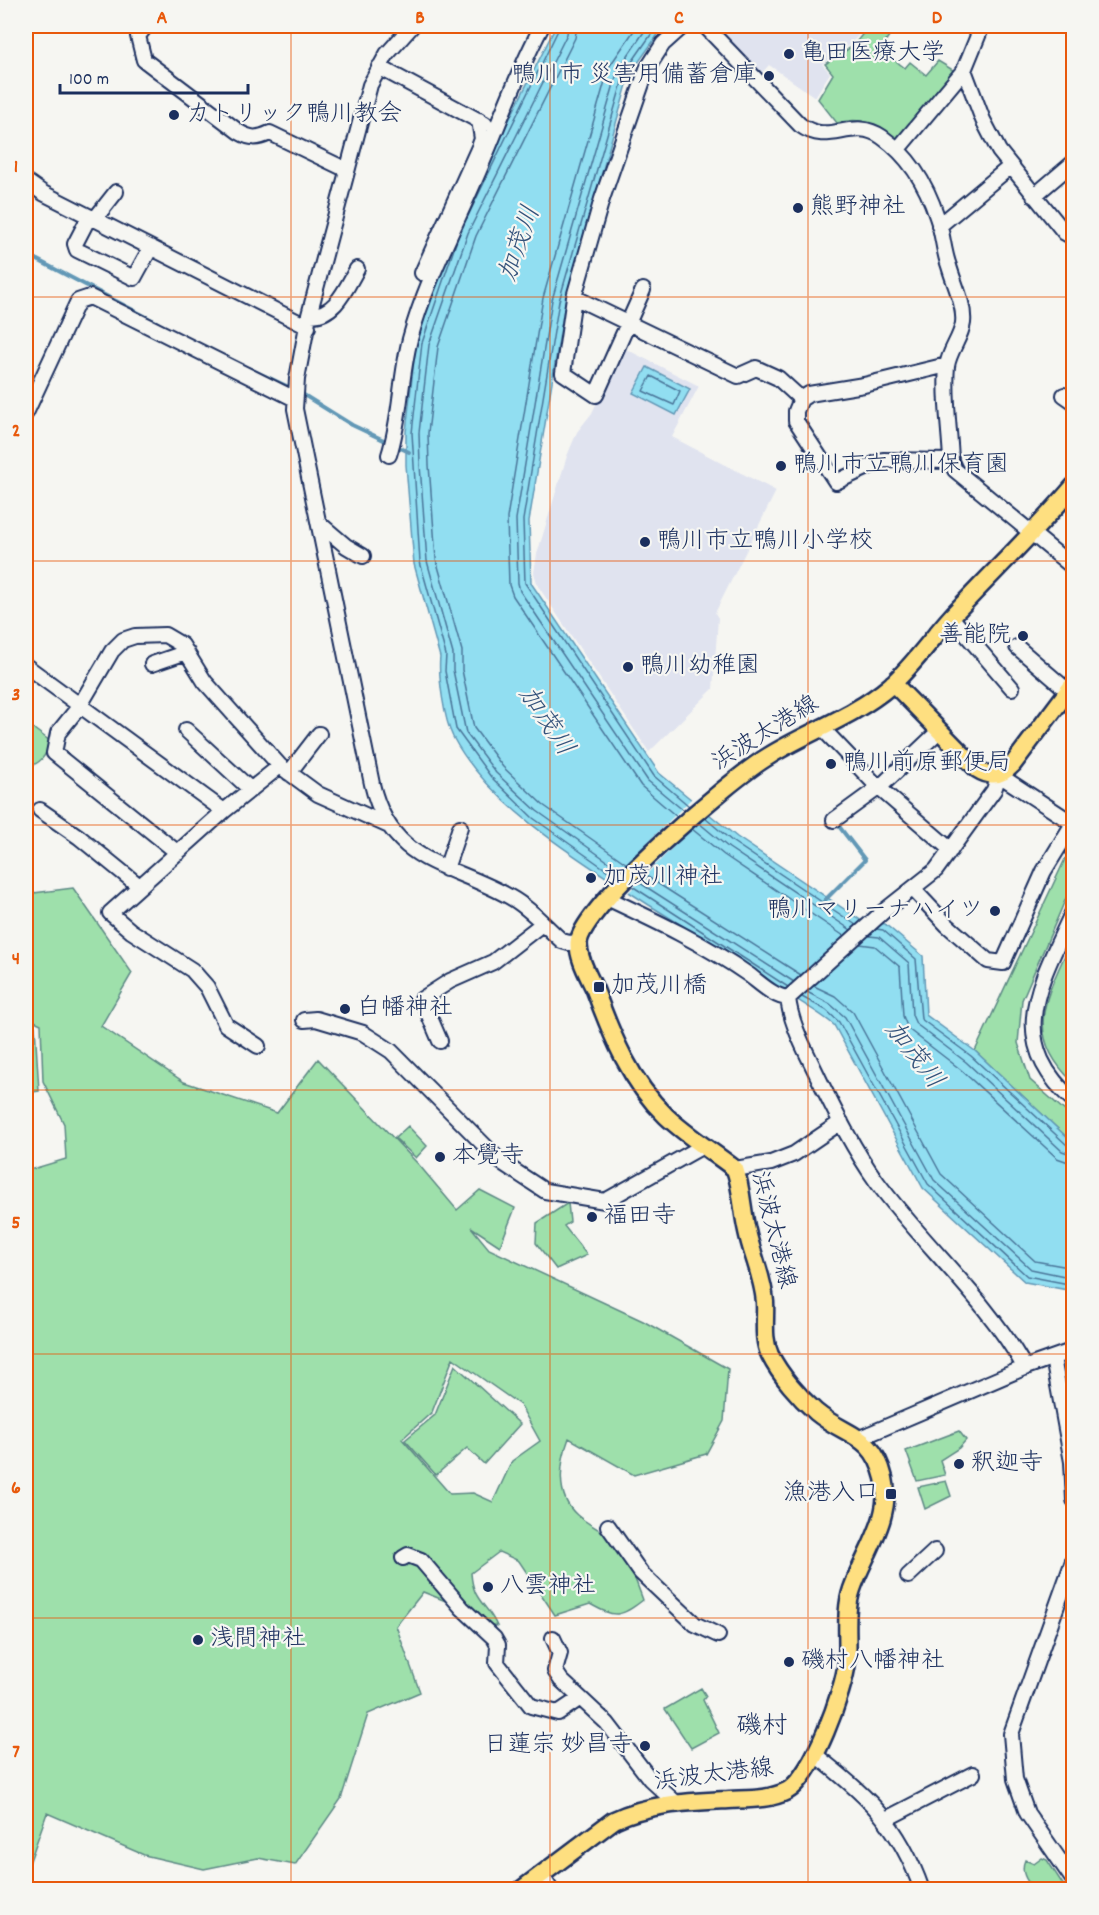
<svg xmlns="http://www.w3.org/2000/svg" width="1099" height="1915" viewBox="0 0 1099 1915" font-family="Dekko,'Klee One',sans-serif">
<style>
.built{fill:#e0e3ef}
.green{fill:#9ee0ab;stroke:#5c8884;stroke-width:1.5;fill-rule:evenodd}
.water{fill:#91def1;stroke:#6298b6;stroke-width:1.5}
.pier{fill:#f6f6f2}
.lines{fill:none;stroke-linecap:round;stroke-linejoin:round}
.shore{stroke:#4a7599;stroke-width:1.5}
.stream{stroke:#6298b6;stroke-width:4}
.minor-casing{stroke:#1b2f5e;stroke-width:18}
.major-casing{stroke:#1b2f5e;stroke-width:21}
.minor{stroke:#f6f6f2;stroke-width:14}
.major{stroke:#fedf80;stroke-width:16}
.grid{fill:none;stroke:#e8590c;stroke-width:1.5;stroke-opacity:0.55}
.poi-dot{fill:#1b2f5e;stroke:#f6f6f2;stroke-width:2}
.labels{text-anchor:middle;dominant-baseline:central;stroke-width:4.5;stroke-linejoin:round;paint-order:stroke}
.poi-label{font-size:24px;fill:#1b2f5e;stroke:#f6f6f2;text-anchor:start}
.street-label{font-size:24px;fill:#1b2f5e;stroke:#f6f6f2}
.water-label{font-size:26px;font-style:italic;fill:#33527b;stroke:#f6f6f2}
.neighbourhood-label{font-size:26px;fill:#1b2f5e;stroke:#f6f6f2}
.neatline{fill:none;stroke:#e8590c;stroke-width:2}
.grid-label{font-size:20px;text-anchor:middle;font-weight:bold;fill:#e8590c}
</style>
<rect width="100%" height="100%" fill="#f6f6f2"/>
<filter id="ink" filterUnits="userSpaceOnUse"><feTurbulence type="fractalNoise" baseFrequency=".0167" numOctaves="2"/><feDisplacementMap in="SourceGraphic" scale="12" xChannelSelector="R" yChannelSelector="G"/><feConvolveMatrix kernelMatrix="1 2 1 2 8 2 1 2 1" color-interpolation-filters="sRGB"/></filter>
<g filter="url(#ink)">
<path class="built" d="M714 26H866L851 44 822 64 830 73 815 97 769 65 761 74Z
M622 347 699 386 672 437 776 491 715 613 718 618 713 689 649 752 538 586 534 573 537 554 567 456 577 432 592 413Z"/>
<path class="green" d="M869 26H896L880 49 905 68 910 62 926 75 938 61 956 72 904 138 894 140C875 124 862 116 837 123L818 99 833 74 825 64 853 46Z
M26 723 50 741C46 757 41 763 26 768Z
M1073 842V882L1022 1000 1018 1043 1030 1080 1073 1118V1143L975 1051Z
M73 888 132 973 101 1026 184 1082 277 1113 318 1059 419 1165 457 1210 480 1190 515 1208 500 1246 471 1227 489 1249 643 1321 728 1369 724 1421 706 1454 634 1475 569 1438C560 1462 555 1496 577 1515 587 1524 601 1529 611 1539 628 1556 635 1579 643 1600 620 1618 615 1618 590 1604L555 1615 519 1561 499 1552 471 1573C473 1602 486 1602 497 1626L489 1624 476 1613 423 1592 396 1626 420 1692 368 1714 341 1799 295 1865 258 1858 204 1869 144 1855 47 1813 26 1872V1171L66 1159 64 1124 43 1081 41 1024 26 1017V894ZM453 1358 520 1405 540 1441 512 1461 493 1502 473 1493 450 1494 402 1439 432 1412Z
M1073 937V1082C1020 1032 1049 993 1073 937Z
M26 1022 35 1026 39 1091 26 1093Z
M408 1126 427 1146 416 1158 395 1138Z
M568 1203 570 1222 564 1226 587 1255 556 1269 536 1243 537 1223Z
M455 1365 520 1424 484 1464 467 1448 436 1475 405 1440 435 1415Z
M959 1431 966 1440 959 1448 940 1460 945 1475 917 1481 906 1451Z
M946 1481 951 1496 925 1509 918 1487Z
M701 1688 706 1696 703 1700 719 1733 691 1748 665 1709Z
M1042 1858 1047 1860 1066 1889H1033C1026 1880 1020 1871 1025 1860L1034 1864Z"/>
<path class="water" d="M556 26H664L630 74 565 303 529 521 531 583 659 773 737 837 862 921 885 924 923 956 926 1015 975 1051 1073 1143V1291L1025 1282 923 1188 834 1025C818 1011 797 1001 780 988 736 960 693 932 649 905 584 863 490 807 453 737 444 719 438 677 440 657L414 564 406 465V432L416 342 455 228Z
M647 367 690 389 676 415 633 393Z"/>
<path class="pier" d="M693 797 708 812 627 894 608 882Z"/>
<g class="lines">
<path class="shore" d="M568 26 567 34 468 233 429 345 419 433 420 465 427 561 453 654V670L466 733 496 773 537 811 620 870
M577 26 575 38 476 236 438 347 428 433 429 465 436 559 462 651V670L474 728 503 767 543 805 627 864
M637 26 609 67 543 298 507 518 509 585 513 596 641 786 677 817
M648 26 618 70 552 300 516 519 518 583 520 591 648 781 684 811
M657 26 625 72 559 301 523 520 525 583 654 776 689 806
M467 218 560 26
M459 234 422 343 412 433 420 562 446 655 445 671 456 729 491 777 533 818 615 876
M651 376 680 391 674 405 643 391Z
M705 818 733 842 856 925
M699 823 729 848 851 930
M692 829 724 855 844 936
M643 874 801 975
M637 881 794 982
M632 886 788 987
M876 929 883 930 916 959 921 1019 971 1056 1067 1145 1074 1147
M869 936 879 937 909 963 912 1015 916 1024 966 1062 1062 1151 1074 1155
M860 944 875 946 900 967 903 1016 908 1029 960 1069 1057 1158 1074 1164
M814 986 835 996 853 1012 941 1174 1035 1261 1074 1268
M807 992 830 1004 845 1017 934 1180 1031 1269 1074 1278
M802 997 826 1010 839 1022 928 1184 1027 1276 1074 1285"/>
<path class="stream" d="M26 254 158 323
M248 368 293 389
M299 392 352 425 409 452
M825 900 865 860 838 825"/>
<g class="minor-casing">
<path id="minor" d="M146 26 138 36 144 60 239 132C251 139 257 139 270 133L347 170
M412 26 387 54 370 85 309 315 297 379 295 409 372 784C391 865 448 862 510 897 530 908 545 926 562 941L569 943 579 942
M705 26 800 125C830 147 852 116 882 137 909 156 927 186 937 217 943 233 943 250 949 266 954 284 965 305 963 323 961 338 949 351 947 366 944 397 950 431 951 461L955 470 1074 568
M379 67 485 124
M964 70 983 120 999 151 1065 233 1074 238
M898 149 964 70 982 26
M26 181 43 193 308 327
M1034 196 1074 162
M89 217 75 244 77 250 134 278 150 249
M94 220 116 192
M939 226 1011 166
M422 273 479 147 482 139 479 120
M643 290 596 395 563 373 574 297 602 199 647 69 663 44 683 26
M574 297 738 376 756 368 778 378 801 399
M309 315C335 317 346 288 357 269
M947 365 864 385 809 394 801 399 796 411V421L836 482 883 460 951 461
M1064 395 1074 402
M26 413 78 301 90 297 295 399
M389 455C401 418 400 378 410 339 425 283 454 229 477 175 499 125 516 74 542 26
M319 523 346 546 363 556
M951 617 1012 688
M1017 647 1068 691
M152 664 187 652
M26 666 224 811
M821 727 879 788 951 850
M186 730 250 789
M289 773 319 734
M40 810 79 837 138 885
M834 820 882 785 939 731
M178 853 54 753 58 733 79 707 112 651 123 640 135 636 165 635 182 645 205 682 280 766 318 794 387 825
M446 869 460 827
M913 889 947 925 988 961 1003 963 1044 871 1074 822
M607 898C656 921 705 944 749 975 760 983 774 997 788 998
M1074 909C1042 980 1002 1039 1074 1101
M304 1020 316 1019 363 1033 391 1051 501 1162 545 1191 605 1201 703 1146
M440 1041 422 999 450 981 493 962 542 924
M258 1046 226 1025 207 987 192 970 131 931 110 913 224 811 280 766
M735 1169 771 1163 794 1154 841 1122
M1053 1358 1072 1462 1074 1500
M1025 1368C986 1298 924 1246 877 1182 854 1150 836 1114 819 1079 807 1053 791 1026 788 998L884 911 936 870 994 790 999 775 1074 824
M860 1438 1026 1367 1074 1350
M608 1526 641 1573 695 1624 718 1635
M403 1558 408 1555 421 1560 462 1608 494 1638 498 1645 497 1663 531 1706 558 1713 579 1699
M1074 1558 1011 1734 1015 1779 1027 1813 1074 1881
M908 1576 935 1551
M553 1638 560 1653 555 1671 561 1680 607 1723 650 1779 677 1804
M814 1754C867 1795 899 1824 922 1890
M886 1819 973 1774
M542 1876 551 1890"/>
</g>
<g class="major-casing">
<path id="major" d="M893 683 977 769C991 778 1002 776 1013 764L1074 683
M521 1890 614 1820C650 1803 690 1802 729 1800 749 1799 769 1800 787 1791 813 1777 844 1690 847 1662 849 1638 844 1612 852 1589 864 1554 893 1517 884 1478 873 1433 846 1437 816 1412 799 1397 780 1375 770 1355 762 1338 766 1320 765 1302 763 1277 752 1255 747 1231 742 1210 742 1189 735 1169 712 1151 687 1136 666 1116 630 1081 612 1036 595 990 589 977 576 955 579 940 589 901 730 779 769 756 808 732 855 716 890 686 913 666 931 639 951 617 992 573 1035 532 1074 486"/>
</g>
<use href="#minor" class="minor"/>
<use href="#major" class="major"/>
</g>
</g>
<path class="grid" d="M291 26V1890M550 26V1890M808 26V1890M26 297H1074M26 561H1074M26 825H1074M26 1090H1074M26 1354H1074M26 1618H1074"/>
<g class="poi-dot">
<circle cx="789" cy="54" r="6"/>
<circle cx="769" cy="76" r="6"/>
<circle cx="174" cy="115" r="6"/>
<circle cx="798" cy="208" r="6"/>
<circle cx="781" cy="466" r="6"/>
<circle cx="645" cy="542" r="6"/>
<circle cx="1023" cy="636" r="6"/>
<circle cx="628" cy="667" r="6"/>
<circle cx="831" cy="764" r="6"/>
<circle cx="591" cy="878" r="6"/>
<circle cx="995" cy="911" r="6"/>
<rect x="593" y="981" width="12" height="12" rx="3"/>
<circle cx="345" cy="1009" r="6"/>
<circle cx="440" cy="1157" r="6"/>
<circle cx="592" cy="1217" r="6"/>
<circle cx="959" cy="1464" r="6"/>
<rect x="885" y="1488" width="12" height="12" rx="3"/>
<circle cx="488" cy="1587" r="6"/>
<circle cx="198" cy="1640" r="6"/>
<circle cx="789" cy="1662" r="6"/>
<circle cx="645" cy="1746" r="6"/>
</g>
<g class="labels">
<g class="poi-label">
<text x="801" y="54">亀田医療大学</text>
<text x="757" y="76" text-anchor="end">鴨川市 災害用備蓄倉庫</text>
<text x="186" y="115">カトリック鴨川教会</text>
<text x="810" y="208">熊野神社</text>
<text x="793" y="466">鴨川市立鴨川保育園</text>
<text x="657" y="542">鴨川市立鴨川小学校</text>
<text x="1011" y="636" text-anchor="end">善能院</text>
<text x="640" y="667">鴨川幼稚園</text>
<text x="843" y="764">鴨川前原郵便局</text>
<text x="603" y="878">加茂川神社</text>
<text x="983" y="911" text-anchor="end">鴨川マリーナハイツ</text>
<text x="611" y="987">加茂川橋</text>
<text x="357" y="1009">白幡神社</text>
<text x="452" y="1157">本覺寺</text>
<text x="604" y="1217">福田寺</text>
<text x="971" y="1464">釈迦寺</text>
<text x="879" y="1494" text-anchor="end">漁港入口</text>
<text x="500" y="1587">八雲神社</text>
<text x="210" y="1640">浅間神社</text>
<text x="801" y="1662">磯村八幡神社</text>
<text x="633" y="1746" text-anchor="end">日蓮宗 妙昌寺</text>
</g>
<g class="street-label">
<text transform="translate(766 734) rotate(-32)">浜波太港線</text>
<text transform="translate(772 1230) rotate(76)">浜波太港線</text>
<text transform="translate(714 1776) rotate(-7)">浜波太港線</text>
</g>
<g class="water-label">
<text transform="translate(521 244) rotate(-71)">加茂川</text>
<text transform="translate(545 722) rotate(56)">加茂川</text>
<text transform="translate(913 1056) rotate(52)">加茂川</text>
</g>
<g class="neighbourhood-label">
<text x="762" y="1727">磯村</text>
</g>
</g>
<rect width="1099" height="1915" fill="none" stroke="#f6f6f2" stroke-width="66"/>
<path d="M60 84v9h188v-9" fill="none" stroke="#1b2f5e" stroke-width="3"/>
<text x="69" y="84" font-size="18" fill="#1b2f5e" stroke="#f6f6f2" stroke-width="4.5" paint-order="stroke">100 m</text>
<rect x="33" y="33" width="1033" height="1849" class="neatline"/>
<g class="grid-label">
<text x="162" y="23">A</text>
<text x="420" y="23">B</text>
<text x="679" y="23">C</text>
<text x="937" y="23">D</text>
<text x="16" y="172">1</text>
<text x="16" y="436">2</text>
<text x="16" y="700">3</text>
<text x="16" y="964">4</text>
<text x="16" y="1228">5</text>
<text x="16" y="1493">6</text>
<text x="16" y="1757">7</text>
</g>
</svg>
